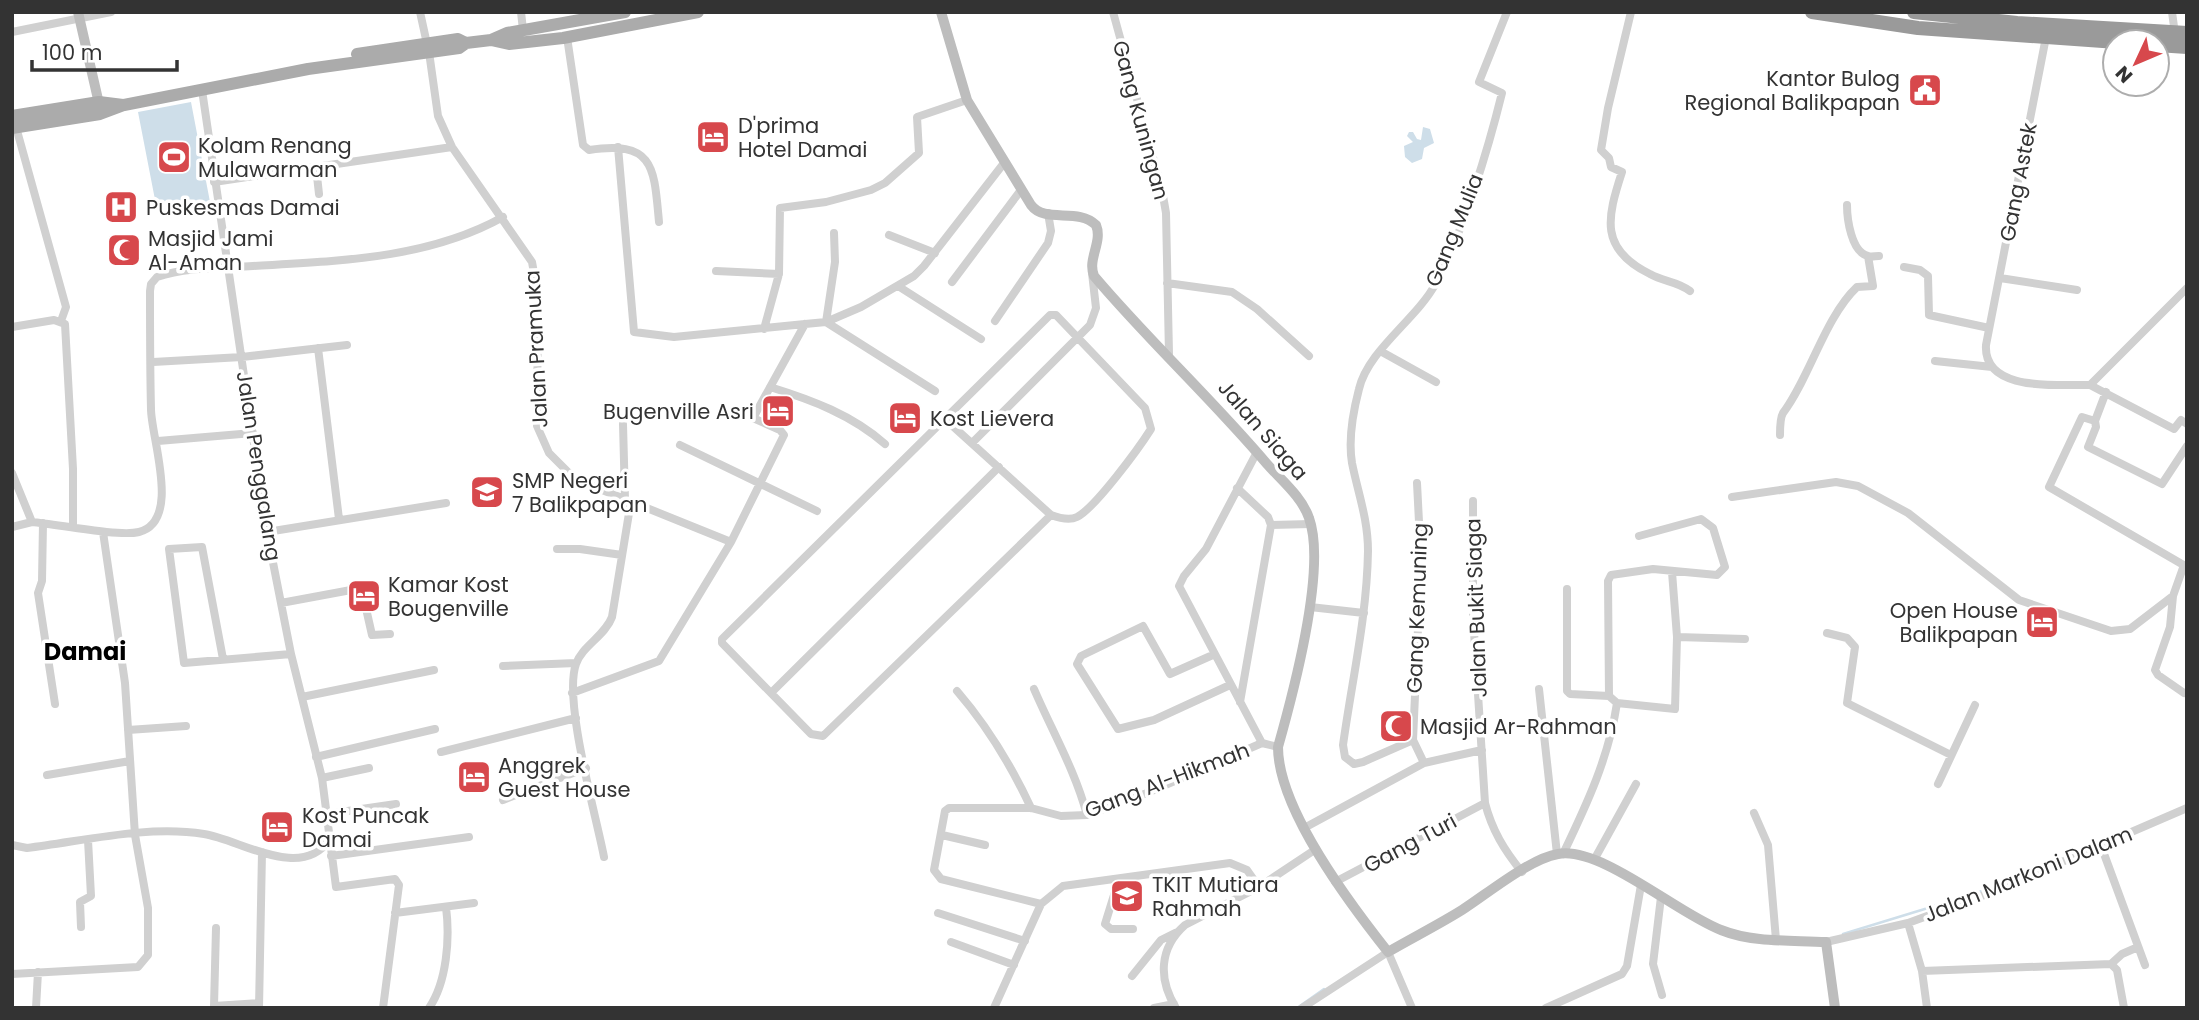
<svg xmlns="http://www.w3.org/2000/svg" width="2199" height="1020" viewBox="0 0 2199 1020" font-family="Poppins,sans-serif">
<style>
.water{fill:#cedee9}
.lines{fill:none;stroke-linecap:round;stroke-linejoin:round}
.stream{stroke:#cedee9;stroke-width:2.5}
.street{stroke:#d0d0d0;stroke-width:8}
.secondary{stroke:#bdbdbd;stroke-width:10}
.primary{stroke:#ababab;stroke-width:12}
.highway{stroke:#9a9a9a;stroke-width:14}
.labels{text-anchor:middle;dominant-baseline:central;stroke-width:7;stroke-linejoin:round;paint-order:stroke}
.poi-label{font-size:21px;fill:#333;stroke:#fff;text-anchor:start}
.street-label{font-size:21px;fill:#333;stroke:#fff}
.quarter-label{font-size:24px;font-weight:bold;fill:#000;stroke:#fff}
</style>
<rect width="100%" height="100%" fill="#fff"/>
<path class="water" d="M191 102 210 202 157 210 138 112Z
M1423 127 1430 129 1434 143 1424 148 1422 159 1412 163 1405 157 1404 146 1413 142 1407 136 1409 132H1413L1417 139 1421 140Z"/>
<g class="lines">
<path class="stream" d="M1843 934 1977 893 2061 858
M1297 1008 1324 989"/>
<path class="street" d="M420 12 427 44
M521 12 523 30
M1113 12 1162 190 1166 213 1169 354
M1631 12 1608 108 1601 150 1609 158 1611 167 1622 172C1607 218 1599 249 1650 274 1664 282 1677 281 1690 291
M2172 12 2175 34
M12 32 111 12
M567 37 583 145 589 150C655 140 654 168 659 222
M2046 37 1986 345C1983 393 2059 384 2090 385L2187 288
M429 52 438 116 452 147 532 262 538 295 537 426 549 453 575 479 731 542 659 661 572 693
M202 90 267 532 291 654 322 778 336 887 395 879 399 885 383 1008
M16 127 66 307 61 321
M618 147 634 332 674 337 805 324 826 322 861 307 914 276 924 266 1004 163
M316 167 319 194
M214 182 452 147
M1847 205C1847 218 1851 252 1868 256 1871 257 1875 256 1879 256
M834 233 835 262 826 322 935 391
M889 235 935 253
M1904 267 1920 270 1928 276 1929 315 1989 328
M716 271 779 274
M2000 278 2077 290
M952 282 1021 190
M1167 283 1232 292 1257 309 1309 356
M898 286 981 339
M995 321 1048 243 1051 231 1048 213
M12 327 54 320 65 324 73 469V526
M764 329 779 274 780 208 826 202 871 190 885 183 919 153 917 117 967 100
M318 348 339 519
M1382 352 1436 382
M1935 361 1992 367
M153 362 242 357 347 345
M2090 385 2174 429 2181 420 2187 424
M770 387C812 400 852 415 885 444
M2106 392 2095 421 2082 417 2049 487 2187 567
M946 420 1051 515C1059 518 1069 521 1077 517 1095 508 1139 448 1151 429L1145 408 1056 315H1050L722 639V643L811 734 823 736 1051 515
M2095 421 2096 427 2088 447 2162 484 2187 446
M623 424 625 499
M1780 435C1780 429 1780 418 1783 413 1809 379 1825 317 1857 287L1873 286 1868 256
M158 441 253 433
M972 443 1090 325 1096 308 1092 273
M680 445 817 511
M1257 452 1206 549 1184 576 1179 586 1262 743 1278 747
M12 473 32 522C57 524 118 537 139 532 182 521 151 438 151 409 150 370 150 330 150 291L151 284 157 277C186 267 223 268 253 266 337 261 428 259 503 217
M1417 483 1421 561 1413 740 1424 763
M1237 488 1268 517 1271 525 1240 702
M1732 497 1836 482 1858 486 1908 513 2019 600 2111 631 2130 629 2173 596 2184 565
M1473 501V616L1485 803C1492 830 1504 850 1522 872
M43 523 42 581 38 593 55 704
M1271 525 1311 524
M12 527 32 522
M267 532 446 503
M731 542 784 435 780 430 753 418 805 324
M557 549H580L622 555
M1567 589V691L1570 694 1609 696
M2173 596 2170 627 2155 670 2158 675 2184 693
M281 603 351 590 365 604 372 635 390 634
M1310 607 1364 613
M1827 633 1847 638 1855 647 1847 703 1951 755
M1677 637 1745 639
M1215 654 1170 674 1143 626 1081 656 1077 664 1118 729 1154 720 1230 685
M223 659 202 547 169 549 184 663 291 654
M503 666 576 663
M1034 689C1052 731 1075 770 1087 815
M1539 689 1557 854
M957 691C988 727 1011 765 1031 808
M772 692 999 467
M302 697 434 670
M1617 703 1675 709 1677 637 1672 572
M128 730 186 726
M1413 740 1363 762 1354 764 1345 757 1343 745C1352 680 1367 616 1368 551 1368 519 1358 493 1352 463 1348 439 1353 412 1359 389 1368 350 1417 319 1436 283 1463 232 1488 150 1502 93L1479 82 1507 12
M441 752 576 718
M316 757 435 729
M47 775 130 761
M322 778 369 768
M1938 784 1975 705
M503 800 586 768
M1754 813 1768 845 1776 940
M327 814 396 804
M1306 827 1424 763 1482 750
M942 835 985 845
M2100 843 2145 965
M12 845 27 848C84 841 147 825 204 834 241 840 301 881 329 840
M1563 854C1587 804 1609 757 1617 703L1609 696 1608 581 1611 575 1653 569 1717 575 1725 567 1713 528 1701 519 1639 536
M331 856 469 837
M604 857C596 815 563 700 576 664 582 646 605 636 612 617L631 501
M1594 860 1636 784
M1119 879 1105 924 1111 929H1133
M1335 882 1485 803
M1259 887 1247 870 1230 863 1063 886 1041 904 941 879 934 870 945 811 949 808H1031L1061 816 1087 815 1147 793 1262 743
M1661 897 1653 964 1662 995
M395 913 474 903
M938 913 1025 941
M1908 923 1922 971 1927 1008
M81 927 80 902 91 896 88 840
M216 928 214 1006 258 1003
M951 942 1014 965
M1826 942 1908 923 1990 893 2187 808
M2111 964 2117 970 2124 1008
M2111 964 2122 954 2138 947
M1922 971 2111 964
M12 974 138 967 148 955V908L135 835 125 683 103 532
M1132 976 1161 940 1175 933
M36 1008 38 972
M259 1008 262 852
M429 1008C447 982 450 938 446 907
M994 1008 1041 904
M1154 1008 1174 1004
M1176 1008C1158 979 1159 948 1185 925L1259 887 1316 849
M1302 1008 1388 952 1412 1008
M1546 1008 1622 974 1627 966 1641 885"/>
<path class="secondary" d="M78 12 100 108
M941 12 967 100 1031 205C1045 224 1078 207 1096 225 1103 242 1087 259 1094 276 1148 340 1212 399 1267 464 1281 480 1302 497 1309 518 1327 568 1293 694 1278 747 1278 809 1350 904 1388 952 1412 938 1438 925 1462 910 1487 894 1529 859 1558 854 1601 846 1678 914 1721 930 1753 943 1792 940 1826 942L1835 1008"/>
<path class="primary" d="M491 40 507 33 625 12
M357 54 458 39 466 43 491 40 509 44 563 38 698 12
M12 116 99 102 123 105
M12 128 100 114 124 105 308 69 459 48 466 43"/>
<path class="highway" d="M1812 12 1918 28 2117 42
M1914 12 2017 23 2187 33
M2157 45 2187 47"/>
</g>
<defs>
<g id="civic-square" transform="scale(1.75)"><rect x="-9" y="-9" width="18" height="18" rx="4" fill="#d7484c" stroke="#fff"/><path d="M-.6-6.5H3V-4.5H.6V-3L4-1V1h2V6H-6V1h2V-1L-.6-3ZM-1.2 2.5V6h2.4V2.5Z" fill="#fff"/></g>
<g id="hotel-square" transform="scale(1.75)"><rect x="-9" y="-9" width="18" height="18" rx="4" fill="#d7484c" stroke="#fff"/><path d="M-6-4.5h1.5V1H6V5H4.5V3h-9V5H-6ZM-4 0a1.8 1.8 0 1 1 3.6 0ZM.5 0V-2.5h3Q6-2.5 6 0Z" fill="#fff"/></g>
<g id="stadium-square" transform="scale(1.75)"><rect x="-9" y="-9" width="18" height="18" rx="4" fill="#d7484c" stroke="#fff"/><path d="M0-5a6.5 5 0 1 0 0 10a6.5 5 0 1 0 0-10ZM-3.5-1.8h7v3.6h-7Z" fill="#fff"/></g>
<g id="hospital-square" transform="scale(1.75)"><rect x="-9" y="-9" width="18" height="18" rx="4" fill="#d7484c" stroke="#fff"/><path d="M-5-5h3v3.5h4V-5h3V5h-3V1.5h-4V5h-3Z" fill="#fff"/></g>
<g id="mosque-square" transform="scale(1.75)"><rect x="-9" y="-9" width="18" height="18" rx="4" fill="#d7484c" stroke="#fff"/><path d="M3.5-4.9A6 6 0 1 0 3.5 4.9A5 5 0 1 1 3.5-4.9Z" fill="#fff"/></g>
<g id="school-square" transform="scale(1.75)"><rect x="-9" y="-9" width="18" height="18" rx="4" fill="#d7484c" stroke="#fff"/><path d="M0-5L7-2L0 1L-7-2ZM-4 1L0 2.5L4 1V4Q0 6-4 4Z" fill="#fff"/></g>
</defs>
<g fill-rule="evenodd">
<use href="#civic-square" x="1925" y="90"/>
<use href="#hotel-square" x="713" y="137"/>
<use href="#stadium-square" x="174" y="157"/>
<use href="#hospital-square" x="121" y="207"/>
<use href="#mosque-square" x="124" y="250"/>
<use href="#hotel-square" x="778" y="411"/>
<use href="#hotel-square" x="905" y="418"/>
<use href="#school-square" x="487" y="492"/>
<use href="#hotel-square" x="364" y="596"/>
<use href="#hotel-square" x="2042" y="622"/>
<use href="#mosque-square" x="1396" y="726"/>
<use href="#hotel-square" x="474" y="777"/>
<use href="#hotel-square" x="277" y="827"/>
<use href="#school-square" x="1127" y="896"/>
</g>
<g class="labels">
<g class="poi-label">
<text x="1900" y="78" text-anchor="end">Kantor Bulog<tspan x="1900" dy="24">Regional Balikpapan</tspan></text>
<text x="738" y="125">D'prima<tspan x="738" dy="24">Hotel Damai</tspan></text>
<text x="198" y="145">Kolam Renang<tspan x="198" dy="24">Mulawarman</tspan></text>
<text x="146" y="207">Puskesmas Damai</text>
<text x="148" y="238">Masjid Jami<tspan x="148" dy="24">Al-Aman</tspan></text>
<text x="754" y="411" text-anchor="end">Bugenville Asri</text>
<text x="930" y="418">Kost Lievera</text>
<text x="512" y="480">SMP Negeri<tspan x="512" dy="24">7 Balikpapan</tspan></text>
<text x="388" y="584">Kamar Kost<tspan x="388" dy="24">Bougenville</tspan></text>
<text x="2018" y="610" text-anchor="end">Open House<tspan x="2018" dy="24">Balikpapan</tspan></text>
<text x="1420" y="726">Masjid Ar-Rahman</text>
<text x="498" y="765">Anggrek<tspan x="498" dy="24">Guest House</tspan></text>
<text x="302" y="815">Kost Puncak<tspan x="302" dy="24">Damai</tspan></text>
<text x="1152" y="884">TKIT Mutiara<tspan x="1152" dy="24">Rahmah</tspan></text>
</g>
<g class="street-label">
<text transform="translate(1141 120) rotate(75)">Gang Kuningan</text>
<text transform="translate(2018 182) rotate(-79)">Gang Astek</text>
<text transform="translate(1454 230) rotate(-68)">Gang Mulia</text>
<text transform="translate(536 349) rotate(-93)">Jalan Pramuka</text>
<text transform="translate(1263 430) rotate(49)">Jalan Siaga</text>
<text transform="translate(259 466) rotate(81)">Jalan Penggalang</text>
<text transform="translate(1417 608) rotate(-88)">Gang Kemuning</text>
<text transform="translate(1476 608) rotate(-92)">Jalan Bukit Siaga</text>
<text transform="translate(1167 780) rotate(-21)">Gang Al-Hikmah</text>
<text transform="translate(1410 843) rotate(-28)">Gang Turi</text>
<text transform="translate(2028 874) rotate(-22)">Jalan Markoni Dalam</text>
</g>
<g class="quarter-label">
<text x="85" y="651">Damai</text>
</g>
</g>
<rect width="2199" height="1020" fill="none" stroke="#333333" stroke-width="28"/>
<g transform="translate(2136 63) rotate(226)"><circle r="33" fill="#ffffff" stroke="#adadad" stroke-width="2"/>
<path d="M0-5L12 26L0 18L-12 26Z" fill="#d7484c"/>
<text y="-10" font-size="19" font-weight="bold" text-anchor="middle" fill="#333333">N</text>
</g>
<path d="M32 60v10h145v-10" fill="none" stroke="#333333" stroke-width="3.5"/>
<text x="42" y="60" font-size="21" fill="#333333" stroke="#ffffff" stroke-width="5" paint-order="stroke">100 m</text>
</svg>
